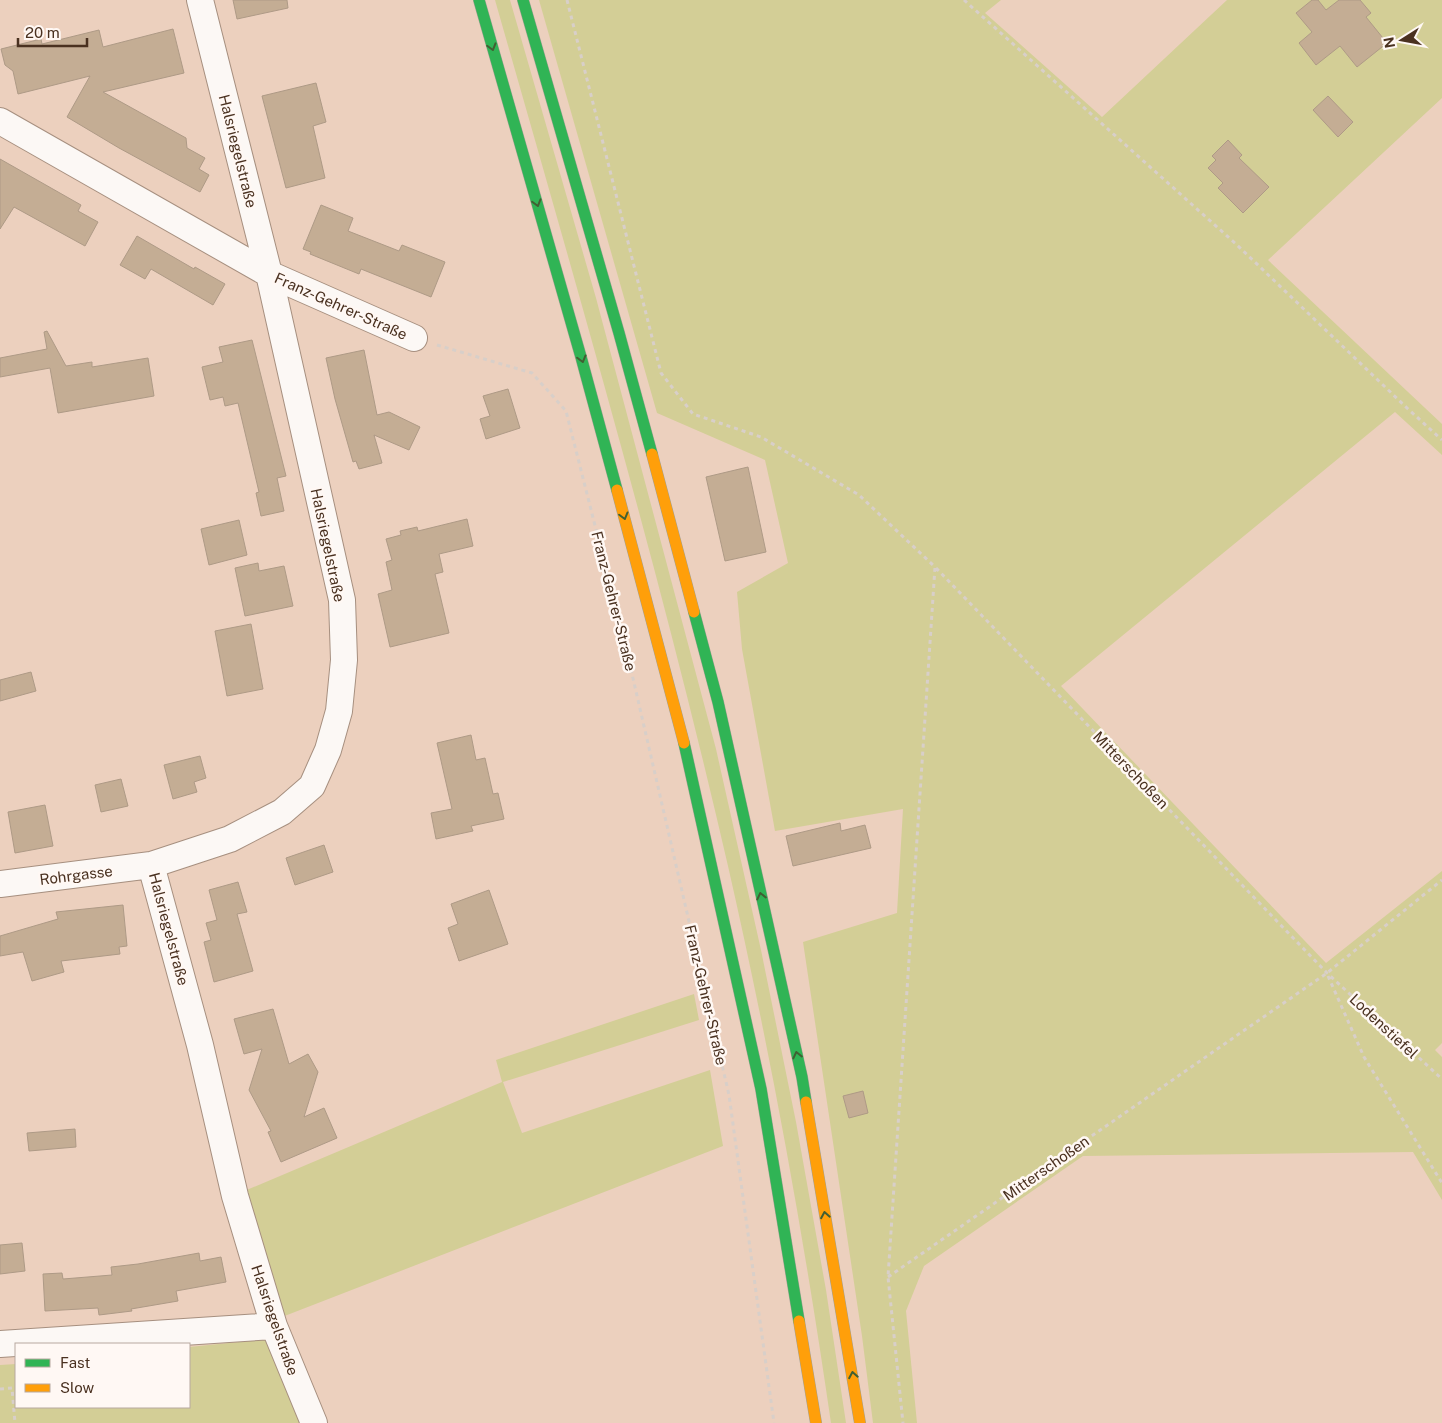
<svg xmlns="http://www.w3.org/2000/svg" width="1442" height="1423" viewBox="0 0 1442 1423" font-family="'Public Sans',sans-serif">
<style>
.green{fill:#d3ce96}
.building{fill:#c4ad94;stroke:#ae9a86}
.lines{fill:none;stroke-linecap:round;stroke-linejoin:round}
.street-casing{stroke:#a68f7f;stroke-width:28}
.fast-casing{stroke:#a2a094;stroke-width:12}
.slow-casing{stroke:#a2a094;stroke-width:12}
.path{stroke:#d8cfc9;stroke-width:3;stroke-dasharray:4 4;stroke-linecap:butt}
.street{stroke:#fcf8f5;stroke-width:26}
.fast{stroke:#30b455;stroke-width:11}
.slow{stroke:#ff9f0a;stroke-width:11}
.oneway{stroke:#415f33}
.labels{text-anchor:middle;dominant-baseline:central;stroke-width:5;stroke-linejoin:round;paint-order:stroke}
.street-label{font-size:15px;fill:#4a3120;stroke:#fff8f4}
</style>
<rect width="100%" height="100%" fill="#ecd0be"/>
<path class="green" d="M495 0H510L596 298 716 749 761 950 796 1122 826 1290 846 1423H831C804 1236 770 1050 728 866 661 575 577 288 495 0Z
M539 0H1001L985 13 1102 117 1227 0H1442V98L1268 260 1442 424V455L1395 412 1061 686 1326 963 1442 871V1043L1435 1050 1442 1057V1200L1413 1152 1083 1156 924 1266 906 1311 917 1423H873L862 1336 803 942 897 913 903 809 775 831 742 649 737 592 788 563 765 460 657 413Z
M694 994 699 1020 503 1082 522 1133 710 1070 723 1146 282 1317 242 1192 502 1082 496 1060Z
M269 1339 305 1423H0V1365L16 1364V1407H189V1347Z"/>
<path class="building" d="M233 0H287L288 8 237 19Z
M1312 0H1318L1326 10 1339 0H1360L1371 13 1366 17 1387 43 1357 67 1340 46 1316 65 1299 43 1312 32 1296 13Z
M173 29 184 73 103 92 186 138 187 148 205 158 199 169 209 175 200 192 119 148 67 117 90 76 18 94 13 71 5 65 1 49 41 39 42 44 99 30 103 47Z
M316 83 326 122 313 126 325 178 286 188 262 96Z
M1328 96 1353 122 1338 137 1313 110Z
M1228 140 1242 155 1239 158 1269 187 1243 213 1218 188 1223 183 1208 168 1216 160 1212 156Z
M0 159 81 205 78 211 98 222 85 246 14 207 0 229Z
M321 205 353 218 348 231 399 251 402 245 445 262 431 297 361 269 359 274 310 254 311 252 303 249Z
M137 236 194 269 195 267 225 284 213 305 151 269 145 279 120 265Z
M47 331 66 366 92 362V367L148 358 154 396 58 413 50 368 0 377V358L47 349 44 332Z
M252 340 286 476 277 478 284 511 261 516 256 493 259 492 238 403 225 406 223 397 210 400 202 367 223 362 219 347Z
M364 350 377 415 389 412 420 427 409 450 374 435 382 463 359 469 356 461 353 462 335 399 326 358Z
M508 389 520 428 486 439 480 419 490 416 483 396Z
M748 467 766 552 725 561 706 477Z
M467 519 473 546 439 554 443 572 435 574 449 633 390 647 378 594 392 590 386 562 392 560 386 539 401 535 400 531 417 527 418 531Z
M239 520 247 555 209 565 201 529Z
M258 563 259 571 284 566 293 606 245 616 235 568Z
M251 624 263 689 227 696 215 631Z
M31 672 36 691 0 701V680Z
M471 735 476 760 485 758 493 794 498 793 504 819 471 826 473 831 436 839 431 813 452 809 437 743Z
M200 756 206 778 194 782 197 792 173 799 164 765Z
M121 779 128 806 101 812 95 785Z
M45 805 53 846 15 853 8 812Z
M840 823 841 831 865 825 871 848 793 866 786 836Z
M324 845 333 872 295 885 286 858Z
M238 882 247 912 237 914 253 971 214 982 204 942 211 940 206 923 217 920 209 890Z
M489 890 508 944 459 961 448 928 458 924 451 904Z
M123 905 127 946 119 947 120 954 61 961 64 972 32 981 23 952 0 956V936L58 919 56 912Z
M273 1009 289 1064 308 1054 318 1072 304 1117 324 1108 337 1138 281 1162 268 1132 271 1131 249 1090 262 1049 244 1054 234 1019Z
M863 1091 868 1113 849 1118 843 1096Z
M75 1129 76 1147 29 1151 27 1133Z
M22 1243 25 1271 0 1274V1245Z
M199 1253 200 1261 221 1257 226 1282 176 1291 178 1301 131 1309 132 1311 99 1315 98 1308 45 1311 43 1274 62 1273 63 1279 112 1275 111 1267 138 1264Z"/>
<g class="lines">
<g class="street-casing">
<path id="street" d="M0 121 269 274 414 338
M151 865 200 1045 235 1196 274 1326 314 1423
M0 884 151 865 230 839 282 812 312 786 328 750 339 711 344 660 342 600 269 274 200 0
M0 1344 274 1326"/>
</g>
<g class="fast-casing">
<path id="fast" d="M479 0 581 357 617 490
M523 0 619 333 652 454
M694 612 718 702 802 1077 806 1102
M684 743 761 1089 799 1321"/>
</g>
<g class="slow-casing">
<path id="slow" d="M652 454 694 612
M617 490 684 743
M806 1102 860 1423
M799 1321 816 1423"/>
</g>
<path class="path" d="M567 0 661 373 693 414 761 437 859 495 935 567 888 1277 903 1423
M964 0 1236 244 1407 408 1442 440
M437 345 532 373 566 411 626 648 729 1095 774 1423
M936 568 1327 973 1442 1079
M1328 976 1364 1057 1442 1183
M888 1277 1327 973 1442 880
M0 1389 12 1388 15 1423"/>
<use href="#street" class="street"/>
<use href="#fast" class="fast"/>
<use href="#slow" class="slow"/>
</g>
<defs><path id="oneway-chevron" d="M-2-3.5L2.5 0L-2 3.5" fill="none" stroke-width="1.6" stroke-linecap="round" stroke-linejoin="round" transform="scale(1.25)"/></defs>
<g class="oneway">
<use href="#oneway-chevron" transform="translate(492 47) rotate(74)"/>
<use href="#oneway-chevron" transform="translate(537 203) rotate(74)"/>
<use href="#oneway-chevron" transform="translate(582 359) rotate(75)"/>
<use href="#oneway-chevron" transform="translate(624 516) rotate(75)"/>
<use href="#oneway-chevron" transform="translate(761 896) rotate(-103)"/>
<use href="#oneway-chevron" transform="translate(797 1055) rotate(-103)"/>
<use href="#oneway-chevron" transform="translate(825 1215) rotate(-100)"/>
<use href="#oneway-chevron" transform="translate(853 1375) rotate(-100)"/>
</g>
<g class="labels">
<g class="street-label">
<text transform="translate(238 151) rotate(76)">Halsriegelstraße</text>
<text transform="translate(341 306) rotate(24)">Franz-Gehrer-Straße</text>
<text transform="translate(328 545) rotate(78)">Halsriegelstraße</text>
<text transform="translate(614 601) rotate(76)">Franz-Gehrer-Straße</text>
<text transform="translate(1131 770) rotate(46)">Mitterschoßen</text>
<text transform="translate(76 875) rotate(-7)">Rohrgasse</text>
<text transform="translate(169 929) rotate(75)">Halsriegelstraße</text>
<text transform="translate(706 995) rotate(77)">Franz-Gehrer-Straße</text>
<text transform="translate(1384 1026) rotate(43)">Lodenstiefel</text>
<text transform="translate(1046 1168) rotate(-35)">Mitterschoßen</text>
<text transform="translate(275 1320) rotate(71)">Halsriegelstraße</text>
</g>
</g>
<rect x="15" y="1343" width="175" height="65" fill="#fff8f4" stroke="#b7a89f"/>
<rect x="25" y="1359" width="25" height="8" fill="#30b455" stroke="#b7a89f"/>
<text x="60" y="1368" font-size="15" fill="#4a3120">Fast</text>
<rect x="25" y="1384" width="25" height="8" fill="#ff9f0a" stroke="#b7a89f"/>
<text x="60" y="1393" font-size="15" fill="#4a3120">Slow</text>
<g transform="translate(1402 40) rotate(259)" stroke="#fff8f4" stroke-width="4" paint-order="stroke">
<path d="M0-4L9 19L0 12L-9 19Z" fill="#4a3120"/>
<text y="-8" font-size="14" font-weight="bold" text-anchor="middle" fill="#4a3120">N</text>
</g>
<path d="M18 38v8h69v-8" fill="none" stroke="#4a3120" stroke-width="2.5"/>
<text x="25" y="38" font-size="15" fill="#4a3120" stroke="#fff8f4" stroke-width="4" paint-order="stroke">20 m</text>
</svg>
